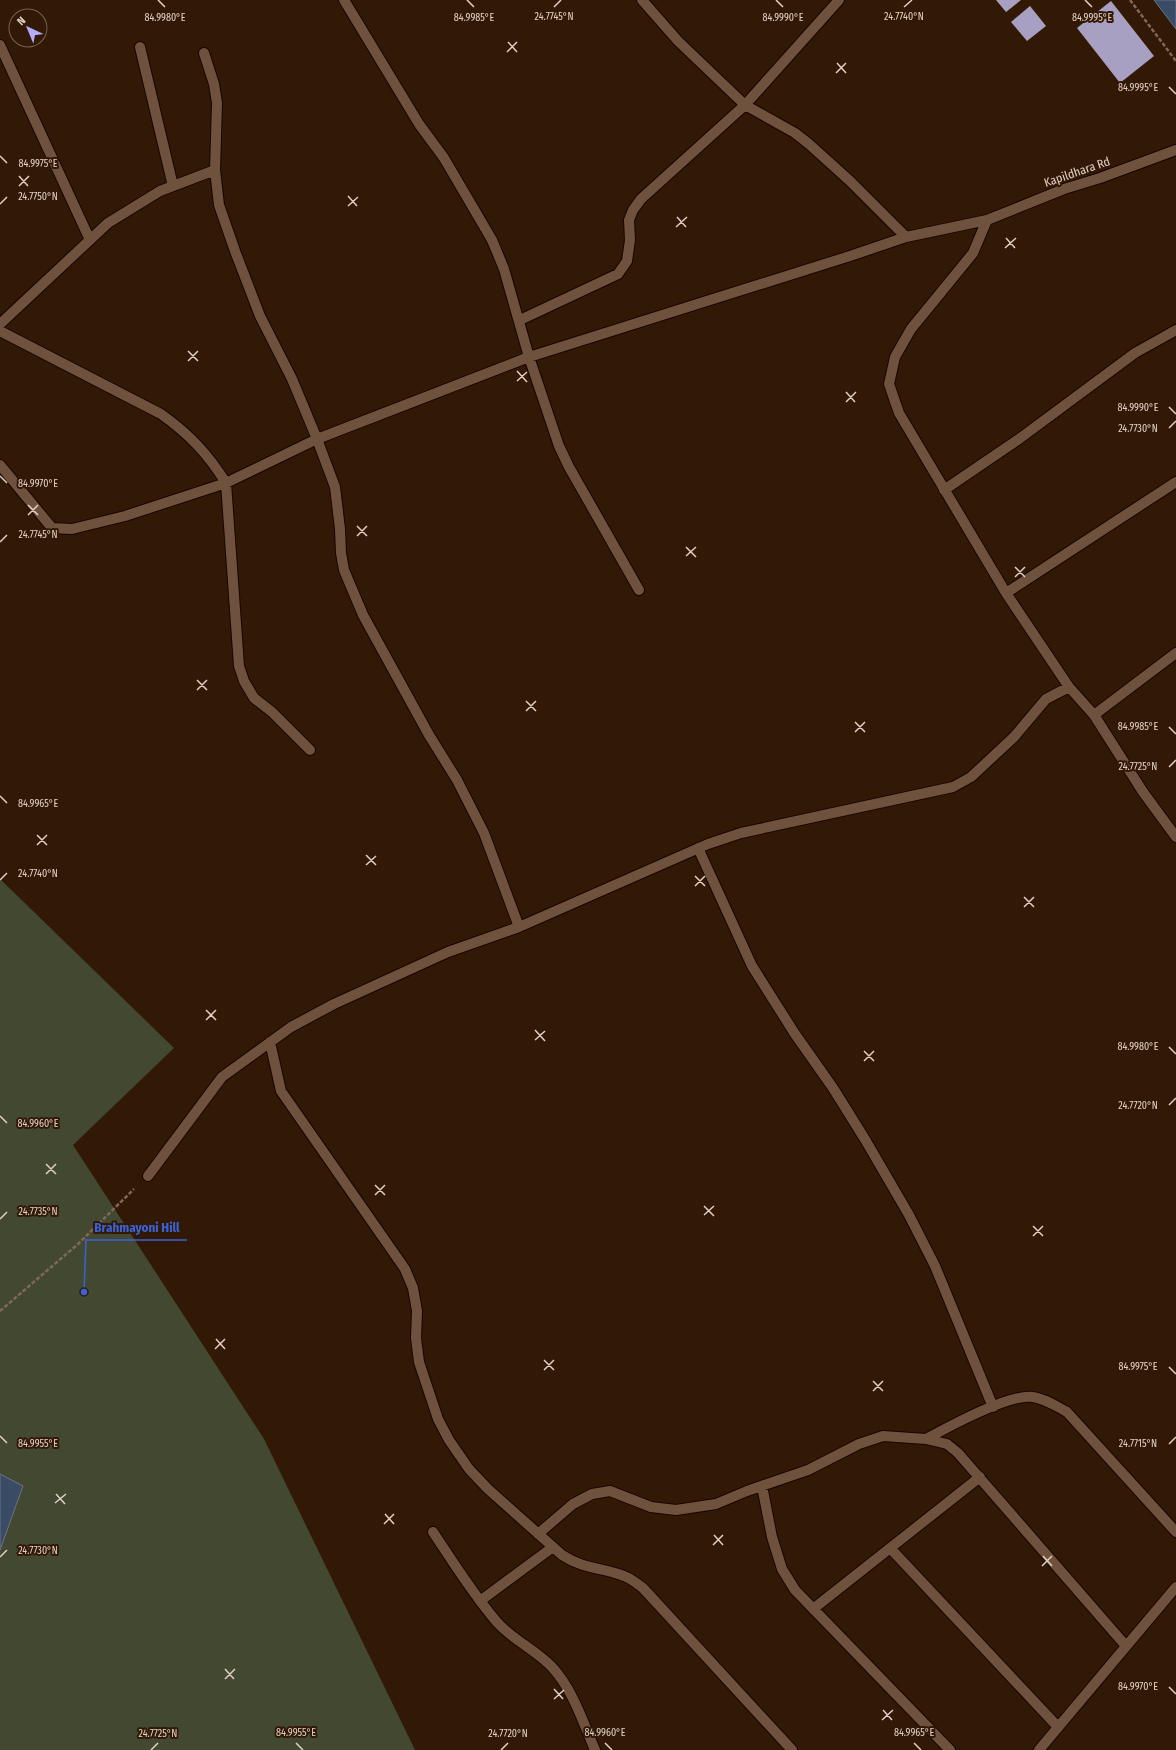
<svg xmlns="http://www.w3.org/2000/svg" width="1176" height="1750" viewBox="0 0 1176 1750" font-family="'Fira Sans Condensed',sans-serif">
<style>
.green{fill:#434931}
.water{fill:#394b65;stroke:#6b7382}
.building{fill:#a8a0c2}
.lines{fill:none;stroke-linecap:round;stroke-linejoin:round}
.minor-casing{stroke:#190400;stroke-width:12}
.path{stroke:#7f6959;stroke-width:2.5;stroke-dasharray:4 2;stroke-linecap:butt}
.minor{stroke:#6f523e;stroke-width:10}
.ticks{fill:none;stroke:#e1cfc4;stroke-width:1.5}
.labels{text-anchor:middle;dominant-baseline:central;stroke-width:4;stroke-linejoin:round;paint-order:stroke}
.street-label{font-size:12px;fill:#e1cfc4;stroke:#321906}
.ticks-label{font-size:10px;text-anchor:middle;fill:#e1cfc4;stroke:#321906;stroke-width:4;stroke-linejoin:round;paint-order:stroke}
.leader{fill:none;stroke:#3a61d5;stroke-width:1.5}
.callout-dot{fill:#3a61d5;stroke:#321906;stroke-width:1.5}
.callout-label{font-size:13px;text-anchor:middle;font-weight:bold;fill:#3a61d5;stroke:#321906;stroke-width:4;stroke-linejoin:round;paint-order:stroke}
</style>
<rect width="100%" height="100%" fill="#321906"/>
<path class="green" d="M0 879 174 1048 73 1145 264 1439 415 1750H0Z"/>
<path class="water" d="M1154 0H1176V29Z
M0 1474 23 1486 0 1550Z"/>
<path class="building" d="M996 0H1021L1006 12Z
M1111 1 1154 56 1120 83 1077 28Z
M1030 6 1046 26 1027 41 1011 22Z"/>
<g class="lines">
<g class="minor-casing">
<path id="minor" d="M344 0 419 124 444 158 492 240 504 269 529 357 559 446 569 467 639 590
M642 0 678 41 745 105 795 133 809 144 850 181 906 237
M0 45 90 240
M140 47 173 186
M204 53 214 84 217 103 215 170 219 205 235 251 260 316 292 379 317 439 335 487 340 529 341 553 344 570 363 615 429 735 457 780 484 833 519 927
M987 220 1064 189 1100 178 1176 150
M520 320 618 274 627 261 630 240 629 220 633 210 641 199 745 105 839 0
M0 324 108 223 160 191 215 170
M0 331 161 414C189 434 208 454 226 483L239 666 244 681 254 698 272 712 310 750
M0 465 52 528 72 529 125 516 226 483 317 439 529 357 850 256 906 237 987 220 973 253 911 329 895 357 889 384 899 413 1006 593
M1176 482 1006 593 1069 687 1094 715 1143 792 1176 837
M944 490 1019 439 1135 353 1176 330
M1094 715 1176 653
M698 848 752 966 795 1034 833 1088 866 1141 909 1215 935 1266 993 1407
M270 1042 281 1091 405 1269 413 1288 417 1311 416 1338 419 1362 438 1419 449 1440 469 1469 488 1489 562 1555C585 1570 601 1567 624 1576 631 1578 637 1584 643 1588L792 1750
M148 1176 222 1077 291 1027 334 1004 448 952 519 927 708 844 741 833 953 787 971 777 1014 737 1046 699 1069 687
M926 1439C948 1427 1010 1393 1033 1397 1046 1399 1056 1406 1067 1412L1176 1532
M762 1486 772 1537 782 1569 795 1590 950 1750
M433 1532C453 1562 472 1593 496 1621 511 1639 535 1649 552 1667 573 1690 583 1722 595 1750
M538 1534 573 1504 592 1494 610 1491 651 1507 676 1510 716 1504 747 1491 808 1470 859 1444 883 1436 926 1439 947 1444 958 1453 1126 1646
M890 1548 1058 1727
M480 1601 553 1547
M813 1609 980 1477
M1039 1750 1176 1587"/>
</g>
<path class="path" d="M1130 0 1176 61
M0 1311 78 1244 134 1189"/>
<use href="#minor" class="minor"/>
</g>
<path class="ticks" d="M158 0 165 7M467 0 474 7M776 0 783 7M1085 0 1092 7M554 7 561 0M904 7 912 0M508 42 517 52M507 52 517 42M837 63 846 73M836 73 846 63M1169 87 1176 94M0 156 7 163M19 176 28 186M19 186 29 176M348 196 357 206M0 204 7 197M348 206 358 197M677 217 686 227M676 227 687 217M1006 238 1015 248M1005 248 1016 238M188 351 198 361M188 361 198 351M517 371 527 382M517 381 527 372M846 392 855 402M846 402 856 392M1169 407 1176 414M1169 428 1176 421M0 476 7 483M28 505 38 515M28 515 38 505M357 526 367 536M357 536 367 526M0 542 7 535M686 547 696 557M686 556 696 547M1015 567 1025 577M1015 577 1025 567M197 680 207 690M197 690 207 680M526 701 536 711M526 711 536 701M855 722 865 732M1169 727 1176 734M855 732 865 722M1169 767 1176 760M0 796 7 803M37 835 47 845M37 845 47 835M366 855 376 865M366 865 376 856M695 876 705 886M0 880 7 873M695 886 705 876M1024 897 1034 907M1024 907 1034 897M206 1010 216 1020M206 1020 216 1010M535 1030 545 1041M535 1040 545 1031M1169 1047 1176 1054M864 1051 874 1061M864 1061 874 1051M1169 1105 1176 1098M0 1116 7 1123M46 1164 56 1174M46 1174 56 1164M375 1185 385 1195M375 1195 385 1185M704 1206 714 1216M704 1215 714 1206M0 1219 7 1212M1033 1226 1043 1236M1033 1236 1043 1226M216 1339 225 1349M215 1349 225 1339M544 1360 554 1370M1169 1367 1176 1374M544 1370 554 1360M873 1381 883 1391M873 1391 883 1381M0 1436 7 1443M1169 1444 1176 1437M56 1494 65 1504M55 1503 66 1494M385 1514 394 1524M384 1524 394 1514M714 1535 723 1545M713 1545 723 1535M1043 1556 1052 1566M0 1557 7 1550M1042 1566 1052 1556M225 1669 234 1679M225 1679 235 1669M1169 1687 1176 1694M554 1689 563 1699M554 1699 564 1690M883 1710 892 1720M882 1720 893 1710M296 1743 303 1750M605 1743 612 1750M914 1743 921 1750M151 1750 158 1743M501 1750 508 1743"/>
<g class="labels">
<g class="street-label">
<text transform="translate(1077 172) rotate(-19)">Kapildhara Rd</text>
</g>
</g>
<g class="ticks-label">
<text x="554" y="20">24.7745°N</text>
<text x="904" y="20">24.7740°N</text>
<text x="165" y="21">84.9980°E</text>
<text x="474" y="21">84.9985°E</text>
<text x="783" y="21">84.9990°E</text>
<text x="1092" y="21">84.9995°E</text>
<text x="1138" y="91">84.9995°E</text>
<text x="38" y="167">84.9975°E</text>
<text x="38" y="200">24.7750°N</text>
<text x="1138" y="411">84.9990°E</text>
<text x="1138" y="432">24.7730°N</text>
<text x="38" y="487">84.9970°E</text>
<text x="38" y="538">24.7745°N</text>
<text x="1138" y="730">84.9985°E</text>
<text x="1138" y="770">24.7725°N</text>
<text x="38" y="807">84.9965°E</text>
<text x="38" y="877">24.7740°N</text>
<text x="1138" y="1050">84.9980°E</text>
<text x="1138" y="1109">24.7720°N</text>
<text x="38" y="1127">84.9960°E</text>
<text x="38" y="1215">24.7735°N</text>
<text x="1138" y="1370">84.9975°E</text>
<text x="38" y="1447">84.9955°E</text>
<text x="1138" y="1447">24.7715°N</text>
<text x="38" y="1554">24.7730°N</text>
<text x="1138" y="1690">84.9970°E</text>
<text x="296" y="1736">84.9955°E</text>
<text x="605" y="1736">84.9960°E</text>
<text x="914" y="1736">84.9965°E</text>
<text x="158" y="1737">24.7725°N</text>
<text x="508" y="1737">24.7720°N</text>
</g>
<path class="leader" d="M84 1292L86 1240H187"/>
<circle class="callout-dot" cx="84" cy="1292" r="4"/>
<g class="callout-label">
<text x="137" y="1232">Brahmayoni Hill</text>
</g>
<g transform="translate(28 28) rotate(316)"><circle r="19" fill="#321906" stroke="#786252"/>
<path d="M0-3L7 15L0 10L-7 15Z" fill="#b3adf9"/>
<text y="-6" font-size="11" font-weight="bold" text-anchor="middle" fill="#e1cfc4">N</text>
</g>
</svg>
